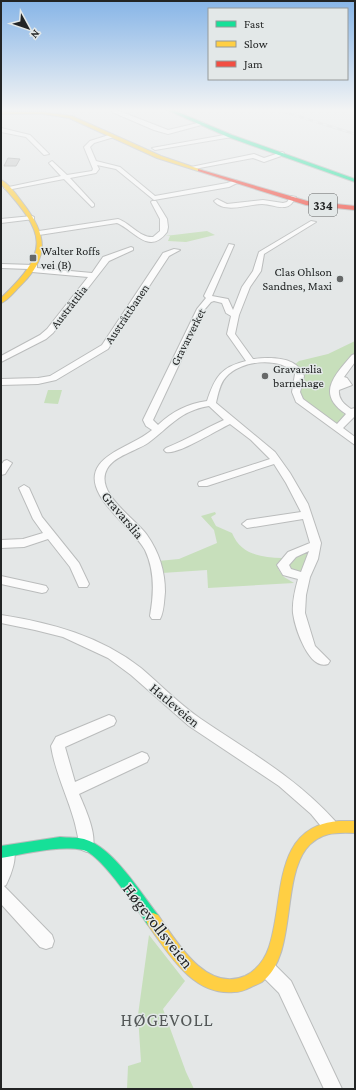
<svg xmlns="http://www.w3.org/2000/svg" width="356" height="1090" viewBox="0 0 356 1090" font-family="'Crimson Pro',serif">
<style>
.green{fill:#c7dfbb}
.building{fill:#c4c6c6;stroke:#a5a7a7}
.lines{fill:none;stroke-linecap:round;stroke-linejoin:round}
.street-casing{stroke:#babcbc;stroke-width:2}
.fast-casing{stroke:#babcbc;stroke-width:2}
.slow-casing{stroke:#babcbc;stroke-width:2}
.jam-casing{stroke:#babcbc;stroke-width:2}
.street{fill:#fbfbfb;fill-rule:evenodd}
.fast{fill:#16e098;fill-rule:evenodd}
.slow{fill:#ffcf43;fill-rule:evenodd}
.jam{fill:#f24e42;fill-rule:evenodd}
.rail-casing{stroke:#d1d3d3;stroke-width:2.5}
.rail{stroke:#e3e8e8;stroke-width:1.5;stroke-dasharray:5;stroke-linecap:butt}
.poi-dot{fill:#666868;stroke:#e3e8e8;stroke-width:1.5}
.labels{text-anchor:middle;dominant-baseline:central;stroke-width:3;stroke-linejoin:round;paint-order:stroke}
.far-poi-label{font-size:12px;fill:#222424;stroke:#e3e8e8;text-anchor:start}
.far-street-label{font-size:12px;fill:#222424;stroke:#e3e8e8}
.shield{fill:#e3e8e8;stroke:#5c5f5f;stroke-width:1}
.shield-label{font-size:13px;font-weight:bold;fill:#222424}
.street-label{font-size:14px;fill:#222424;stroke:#e3e8e8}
.near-street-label{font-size:17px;fill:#222424;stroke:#e3e8e8}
.near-neighbourhood-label{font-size:18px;letter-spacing:1px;fill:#545858;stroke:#e3e8e8}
</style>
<rect width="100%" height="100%" fill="#e4e7e7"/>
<path class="green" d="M207 231 215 235 186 242 168 241 170 236H165Z
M355 341V353L331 387 332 401 346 416 338 423H335L302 399 299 394 294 365 299 361 328 354Z
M48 390H62L58 404 44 403Z
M215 512 216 514 211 517 216 526 232 533C241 555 261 557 282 558L284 560 279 565 278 569 284 577 294 583 208 588 207 570 162 573 158 561 179 559 217 543 214 530 201 516Z
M309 551 311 553 302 570 297 572 292 571 288 563 303 552Z
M149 935 185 981 163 1009 186 1072 194 1089H127L128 1066 141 1062 138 1015Z"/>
<path class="building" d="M8 158 20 159 16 166H4Z"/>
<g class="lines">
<g class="street-casing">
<path id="street" d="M114 109 168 130 202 122 205 124 168 134 154 130 112 112Z
M1 128 30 135 49 154 44 155 26 137 1 132Z
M112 134 114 137 94 143 90 147 96 161 120 167 155 196 227 183 236 180 239 182 229 187 154 200 116 169 97 165 99 169 96 173 70 178 94 204V206L92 207 64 179 7 190 4 188 61 176 49 163 52 161 67 175 92 171 93 169 84 147 90 141Z
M230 134 232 137 155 150 152 148Z
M282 152 284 153V155L264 162 253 158 194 169 191 167 254 154 264 158Z
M291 196 296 197C293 202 291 206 285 207 277 208 270 204 262 204 247 204 225 214 214 201L217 199 227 204 263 200 283 203 287 202Z
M152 201H156L167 219 168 227 167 232C149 256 134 230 117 223L39 235 36 233 39 231 118 219C130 223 140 238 153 237L160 231V219L151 202Z
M32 216 34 217V219L1 223V219Z
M311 221 316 222 264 254 261 271 250 287 239 315 235 334 253 359C270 357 297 356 304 376L300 392 303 399 337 424 346 414C316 394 334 376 352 355L355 354V362L344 377 347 378 352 385 339 390C338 399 344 404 351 409L355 408V416L343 428 355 437V445L296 402 292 392 295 374C281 356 241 360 226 377 220 383 218 394 216 403L275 452 290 473 308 504 321 543 318 559 310 577 306 595 305 613 315 646 330 661 328 664C309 671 295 628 293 613 292 602 295 590 298 579L283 575 277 565 288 552 310 543 303 519 247 528 242 524 247 520 301 512 286 483 274 464 207 486H199L198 484 199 482 270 459 251 440 230 424C217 430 178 455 166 452L164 450 166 448C186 440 204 429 224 420L209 406C179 411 170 427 148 443 136 451 114 456 107 469 94 493 135 518 147 535 159 552 165 571 165 592 164 601 164 612 160 619H152L150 616C154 594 155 571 145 550 133 527 79 493 99 465 110 450 137 443 152 430L146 426 143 420 197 309 206 298 204 296 229 244 234 245 212 296 228 299 233 310 242 287 253 271 259 252ZM214 301 222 303 226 313 231 316 227 334 246 361C221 367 215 377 207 401 187 404 173 411 158 425L153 420 205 309 211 302ZM309 551 301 572 291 569 289 565 296 557Z
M131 247 133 248V250L109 261 53 333 46 339 1 362V356L40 335 47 329 88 277 32 272H29V269L1 268V264L34 265H37V268L92 273 103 257Z
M174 249 180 250 169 256 108 349 56 380 38 384 1 385V379L38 378 50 376 102 345 163 253Z
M7 460 12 463 5 474 1 475V465L4 461Z
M24 485 29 488 42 517 79 563 89 584 87 587H79L70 567 48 539 24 547 1 548V540L23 539 43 533 33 519 19 488Z
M1 576 42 585 46 586 48 589 46 592 42 593 1 584Z
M1 615C52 623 100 636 141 668 161 685 179 704 201 719 248 751 297 778 335 821L337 826 335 831 330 833 325 831 311 814 279 786 189 726 131 675 108 658 63 637 35 630 1 623Z
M109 715 114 717 116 721 114 725 65 747 75 782 142 752 147 754 149 758 147 762 79 794C85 808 98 836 92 850L87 852 82 850C78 841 77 830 74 820 67 795 55 772 51 746L56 737Z
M8 845 13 847C18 857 11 875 6 885L4 886 52 935 54 941 52 947 46 949 40 947 1 904V851L3 847Z
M267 961 273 963 291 981 342 1089H324L279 993 261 975 259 969 261 963Z"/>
</g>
<g class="fast-casing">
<path id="fast" d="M165 109H171L232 135 355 179V182L228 137Z
M60 837C68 838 77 837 84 839 113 847 140 892 158 915L160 920 158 925 153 927 148 925C136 908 101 854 83 850 59 845 25 854 1 858V846Z"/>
</g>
<g class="slow-casing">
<path id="slow" d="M1 112H43L72 116 161 156 202 170 198 171 157 158 69 118 43 114H1Z
M1 180C9 184 16 194 22 202 47 234 51 257 19 287 14 292 8 300 1 303V298C52 250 45 233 1 184Z
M339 821H355V833C336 832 319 832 306 849 281 883 297 956 262 982 259 984 255 985 251 987 245 990 241 992 234 992 193 996 169 954 148 925L146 920 148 915 153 913 158 915C176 941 206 993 245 976 257 970 265 959 269 947 285 900 271 826 339 821Z"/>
</g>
<g class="jam-casing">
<path id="jam" d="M198 169 307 201 355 206V210L306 205 198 171Z"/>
</g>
<use href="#street" class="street"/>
<use href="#fast" class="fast"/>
<use href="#slow" class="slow"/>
<use href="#jam" class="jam"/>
<g class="rail-casing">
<path id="rail" d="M275 109 355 134"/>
</g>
<use href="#rail" class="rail"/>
</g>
<linearGradient id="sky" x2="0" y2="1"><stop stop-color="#87b5e7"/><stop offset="0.42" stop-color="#f3f4f4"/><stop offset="1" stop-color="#f3f4f4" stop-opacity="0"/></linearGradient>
<rect width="356" height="262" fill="url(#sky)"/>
<g class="poi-dot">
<rect x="29" y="254" width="8" height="8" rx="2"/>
<circle cx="340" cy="279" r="4"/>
<circle cx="265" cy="376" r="4"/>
</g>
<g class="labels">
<g class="far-poi-label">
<text x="41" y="251">Walter Roffs<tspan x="41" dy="14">vei (B)</tspan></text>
<text x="332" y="272" text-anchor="end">Clas Ohlson<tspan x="332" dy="14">Sandnes, Maxi</tspan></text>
<text x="273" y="369">Gravarslia<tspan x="273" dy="14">barnehage</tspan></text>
</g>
<g class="far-street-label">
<text transform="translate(69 307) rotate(-52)">Austråttlia</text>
<text transform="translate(127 314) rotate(-56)">Austråttbanen</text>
<text transform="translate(188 337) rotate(-63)">Gravarverket</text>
</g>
<rect class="shield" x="309" y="194" width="28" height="22" rx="3"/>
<g class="shield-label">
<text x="323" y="205">334</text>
</g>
<g class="street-label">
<text transform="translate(123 515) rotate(50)">Gravarslia</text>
<text transform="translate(175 705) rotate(40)">Hatleveien</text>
</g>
<g class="near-street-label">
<text transform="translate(158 926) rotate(52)">Høgevollsveien</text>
</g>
<g class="near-neighbourhood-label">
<text x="167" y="1020">HØGEVOLL</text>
</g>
</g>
<rect width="356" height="1090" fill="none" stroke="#222424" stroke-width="4"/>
<rect x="208" y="8" width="140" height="72" fill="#e3e8e8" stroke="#969a9a"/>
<rect x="216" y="21" width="20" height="6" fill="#16e098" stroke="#969a9a"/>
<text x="244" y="28" font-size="12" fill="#222424">Fast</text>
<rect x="216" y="41" width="20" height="6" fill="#ffcf43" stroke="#969a9a"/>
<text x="244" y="48" font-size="12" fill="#222424">Slow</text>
<rect x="216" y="61" width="20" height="6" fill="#f24e42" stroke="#969a9a"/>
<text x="244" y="68" font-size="12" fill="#222424">Jam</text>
<g transform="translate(28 28) rotate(130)" stroke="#e3e8e8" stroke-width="3" paint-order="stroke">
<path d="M0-3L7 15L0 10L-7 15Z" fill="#222424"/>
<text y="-6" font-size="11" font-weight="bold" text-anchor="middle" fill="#222424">N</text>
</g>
</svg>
